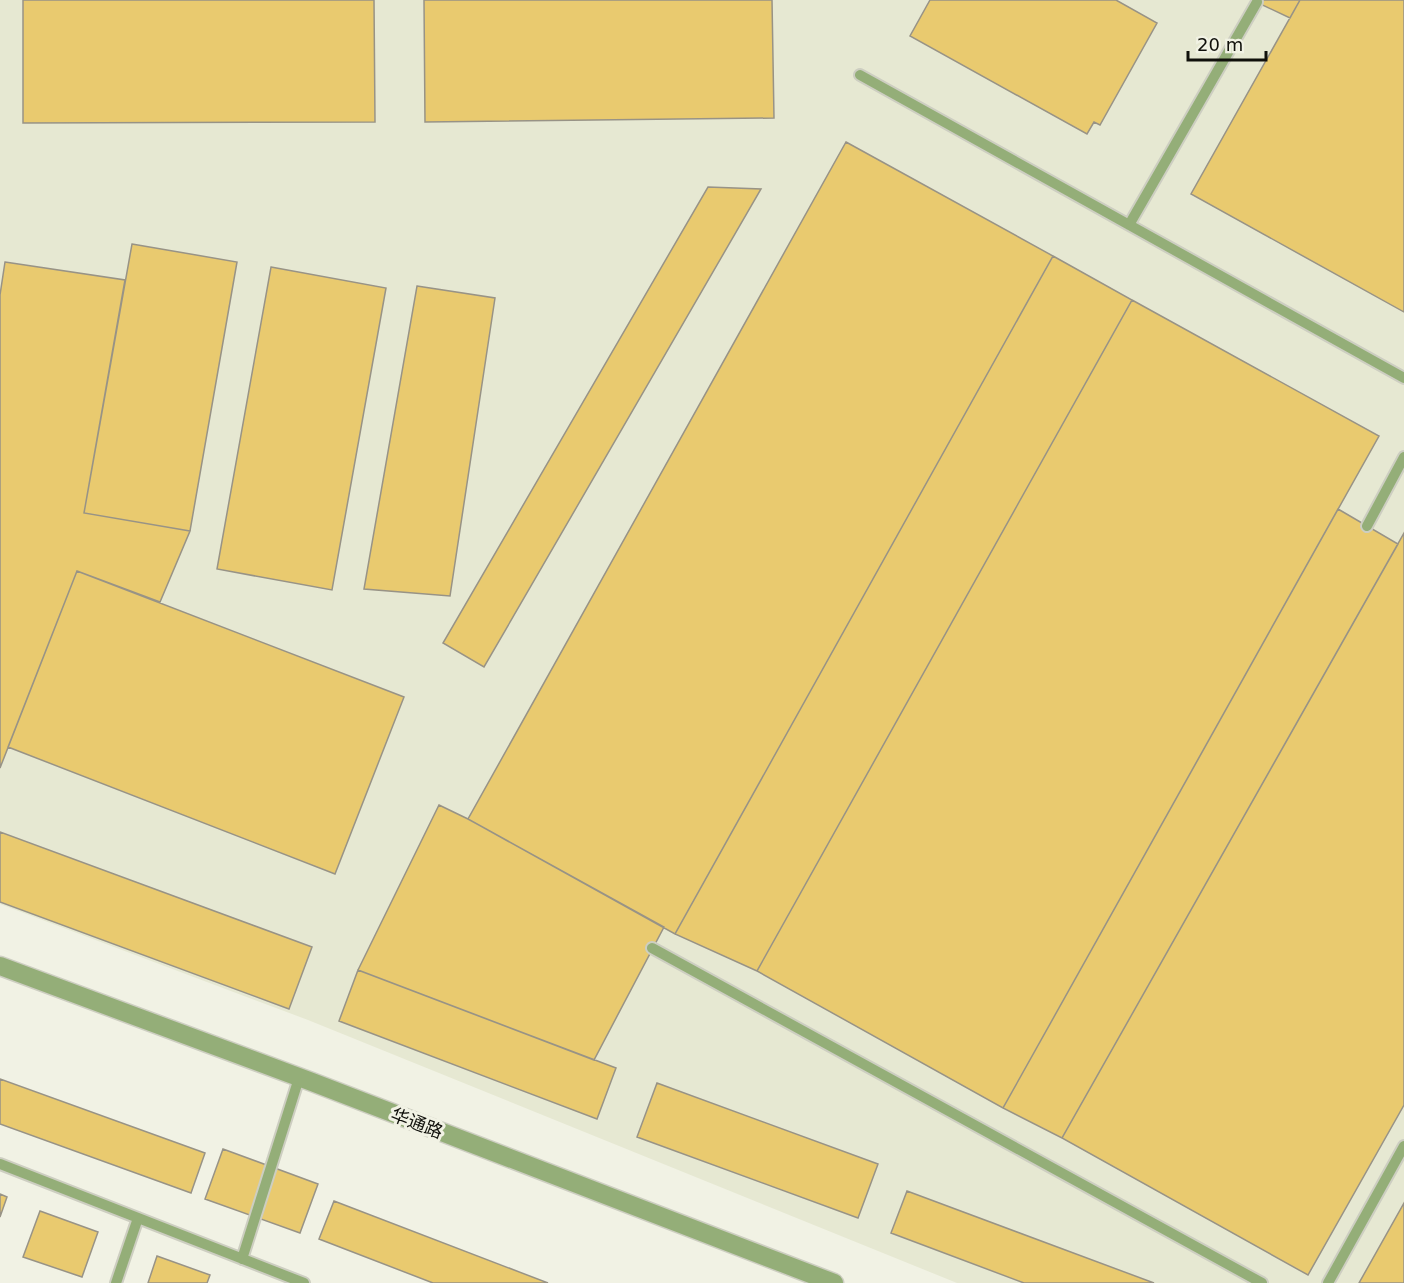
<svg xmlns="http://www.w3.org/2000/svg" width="1404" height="1283" viewBox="0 0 1404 1283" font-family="'DejaVu Sans','Noto Sans SC',sans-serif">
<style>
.built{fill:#e6e8d2}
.building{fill:#e9ca6f;stroke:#989386;stroke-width:1.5}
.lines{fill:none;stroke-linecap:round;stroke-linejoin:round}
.service-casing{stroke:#cdcec1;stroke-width:14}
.minor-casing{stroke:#cdcec1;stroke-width:21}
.service{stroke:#94ae78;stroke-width:10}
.minor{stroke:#94ae78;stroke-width:18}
.labels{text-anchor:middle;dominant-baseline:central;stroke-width:6;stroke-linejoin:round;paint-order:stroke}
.street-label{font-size:18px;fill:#10100b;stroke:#f1f2e4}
</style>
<rect width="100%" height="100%" fill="#f1f2e4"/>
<path class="built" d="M0 0H1404V1283H957L308 1020 0 904Z"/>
<path class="building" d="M23 0H374L375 122 23 123Z
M424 0H772L774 118 425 122Z
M930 0H1116L1157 23 1100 125 1094 122 1087 134 910 36Z
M1252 0H1300L1290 18Z
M1300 0H1404V312L1191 194Z
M846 142 1053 256 675 934 468 819Z
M708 187 761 189 484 667 443 643Z
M132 244 237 262 190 531 84 513Z
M1053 256 1132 300 757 971 675 934Z
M5 262 125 280 84 513 190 531 160 602 77 571 0 768V295Z
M271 267 386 288 332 590 217 569Z
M417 286 495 298 450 596 364 589Z
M1132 300 1379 436 1003 1108 757 971Z
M1338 509 1398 544 1062 1138 1003 1108Z
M1404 533V1105L1308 1275 1062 1138Z
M77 571 404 697 335 874 8 747Z
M439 805 468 819 664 927 594 1060 358 970Z
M0 832 312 947 289 1009 0 902Z
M358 970 616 1068 597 1119 339 1021Z
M0 1079 205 1153 191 1193 0 1124Z
M657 1083 878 1164 858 1218 637 1137Z
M223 1149 318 1184 300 1233 205 1199Z
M907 1191 1154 1283H1024L891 1233Z
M0 1194 7 1197 0 1217Z
M334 1201 548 1283H433L319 1239Z
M1404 1203V1283H1359Z
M40 1211 98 1232 82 1277 23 1257Z
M157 1256 210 1275 207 1283H148Z"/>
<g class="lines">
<g class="service-casing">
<path id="service" d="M860 75 1404 378
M1129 225 1257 2
M1367 526 1404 457
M652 948 1262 1283
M0 1164 304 1283
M242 1259 299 1078
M116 1283 138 1218
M1328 1283 1404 1146"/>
</g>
<g class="minor-casing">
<path id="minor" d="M0 966 312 1082 834 1283"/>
</g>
<use href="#service" class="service"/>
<use href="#minor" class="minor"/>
</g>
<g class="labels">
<g class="street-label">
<text transform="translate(417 1123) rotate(21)">华通路</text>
</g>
</g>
<path d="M1188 51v9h78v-9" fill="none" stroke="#10100b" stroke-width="3"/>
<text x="1197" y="51" font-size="18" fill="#10100b" stroke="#f1f2e4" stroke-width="4.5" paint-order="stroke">20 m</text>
</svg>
